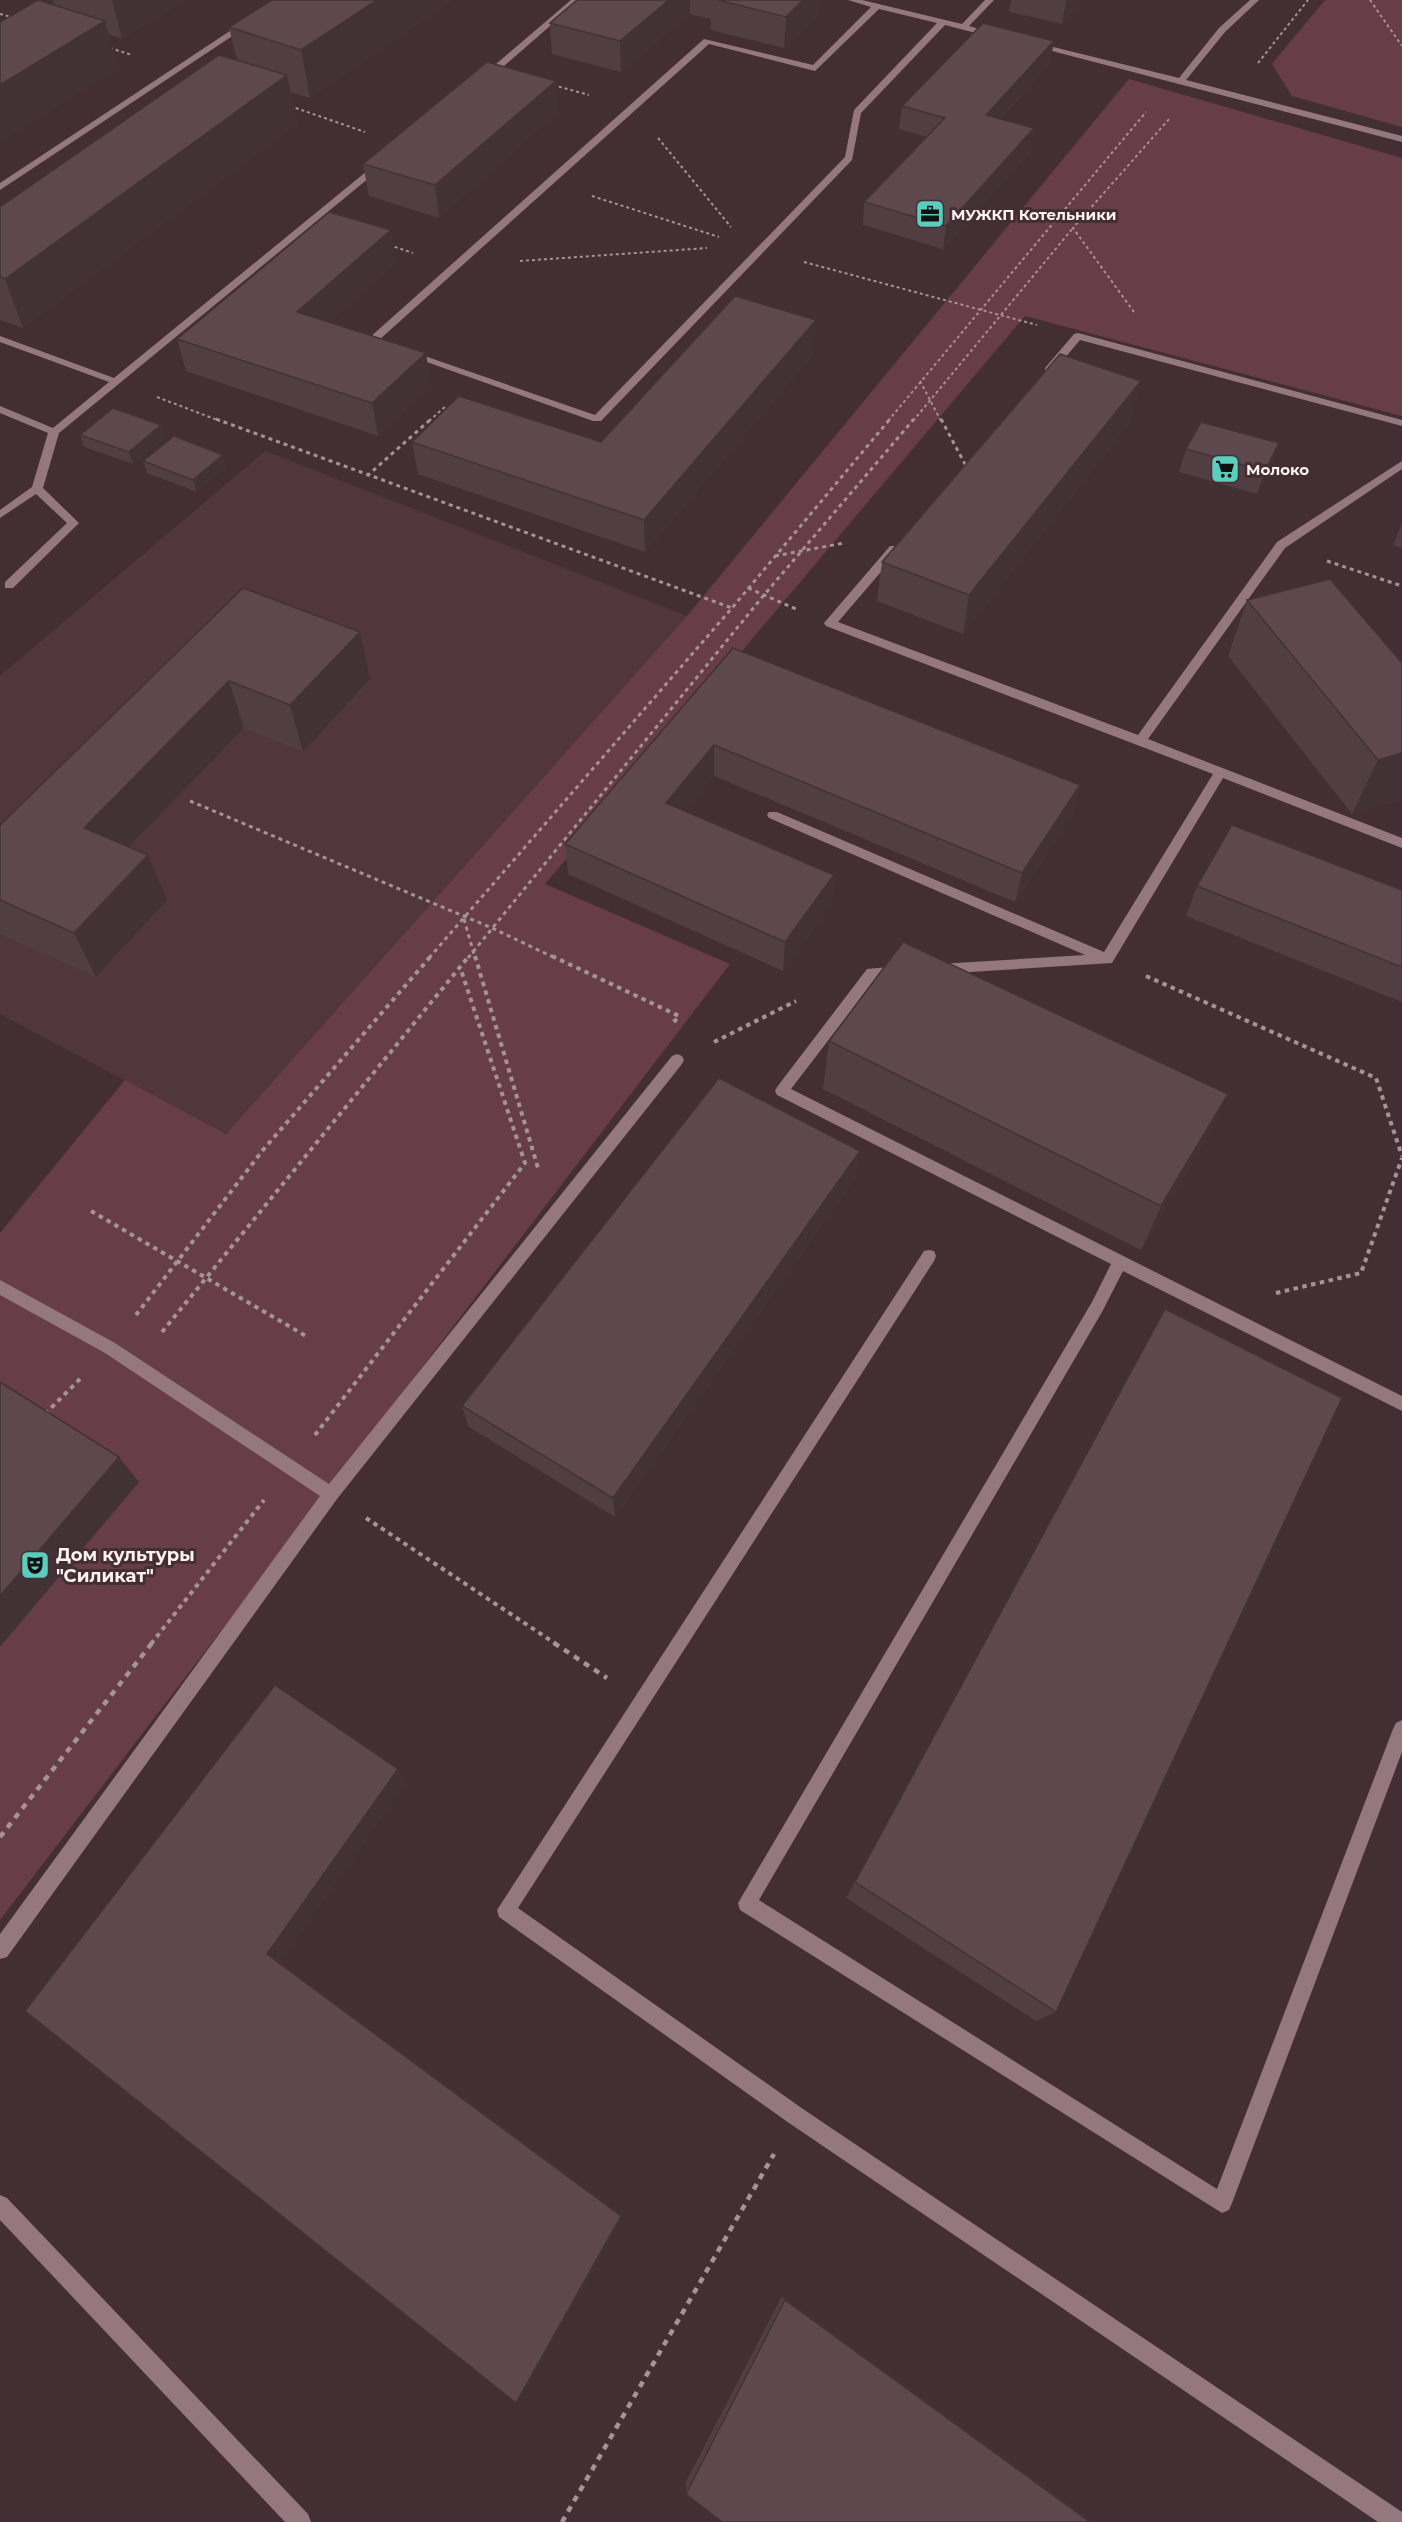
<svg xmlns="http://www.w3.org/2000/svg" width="1402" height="2522" viewBox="0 0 1402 2522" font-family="Montserrat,sans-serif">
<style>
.built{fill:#52363d}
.green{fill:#673d48}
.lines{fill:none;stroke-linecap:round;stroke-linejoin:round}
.path-far3{stroke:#a49397;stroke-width:2;stroke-dasharray:3 3;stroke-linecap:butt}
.path-far2{stroke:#a49397;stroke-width:3;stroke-dasharray:4 4;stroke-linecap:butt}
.path-far1{stroke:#a49397;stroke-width:4;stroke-dasharray:4.5 4.5;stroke-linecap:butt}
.path{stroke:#a49397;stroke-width:4.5;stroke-dasharray:6 6;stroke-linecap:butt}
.minor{fill:#95777e;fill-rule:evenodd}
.wall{fill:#513e42}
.shaded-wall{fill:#423236}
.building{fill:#5e484d;stroke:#423236;stroke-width:1.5}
.labels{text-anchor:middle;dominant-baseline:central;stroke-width:6;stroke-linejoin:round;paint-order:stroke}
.far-poi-label{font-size:15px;font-weight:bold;fill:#fff1f4;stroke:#432f33;text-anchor:start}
.poi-label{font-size:18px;font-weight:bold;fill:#fff1f4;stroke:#432f33;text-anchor:start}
</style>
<rect width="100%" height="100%" fill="#432f33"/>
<path class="built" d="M265 451 687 616 226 1134 0 1014V676Z"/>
<path class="green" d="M1325 0H1402V127L1292 96 1272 64Z
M1129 79 1402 158V416L1025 316 545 884 730 964 0 1920V1233L125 1080 226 1134 687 616Z"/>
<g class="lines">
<path class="path-far3" d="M1370 0 1402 46
M0 14 11 17
M110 48 132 55
M1258 63 1308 0
M553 85 589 95
M290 106 365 132
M658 138 731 227
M592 196 719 237
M389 245 413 253
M520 261 707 248
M804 262 1037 325
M1134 312 1073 228 1170 118
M920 381 941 421
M157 397 220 421
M429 421 446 406
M888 421 1146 112
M913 421 1073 228"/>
<path class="path-far2" d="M216 419 732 608
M941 419 966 466
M367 476 431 419
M775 556 844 543
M1327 561 1402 586
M748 588 796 609
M190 801 492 928 555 958
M464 919 475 958
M429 958 732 608 890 419
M468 958 764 595 914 419"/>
<path class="path-far1" d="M475 956 538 1168
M552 956 679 1016 673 1023
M1146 976 1376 1078 1402 1156
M714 1042 796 1001
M91 1211 306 1336
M1276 1293 1361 1273 1402 1158
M136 1315 263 1150 431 956
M162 1332 469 956
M45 1414 80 1379
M315 1435 525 1163 460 967
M366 1518 556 1644
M151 1644 264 1500"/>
<path class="path" d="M554 1643 607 1678
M0 1837 152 1643
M562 2522 774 2154"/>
<path class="minor" d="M571 0H580L488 80H482V76Z
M848 0H862L962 24 985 0H994L969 26 999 35 995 38 945 25 861 113 852 160 601 421H593L404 354 413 352 595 415 845 157 854 110 937 23 879 9 815 71 709 44 379 340 388 344V348H380L368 343V339L704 39 813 65 871 7Z
M1250 0H1259L1225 32 1186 80 1402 136V142L1029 45 1033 42 1179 78 1219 28Z
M245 21 252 23 0 190V183Z
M378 162 386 164 59 433 43 488 79 523 13 588H5V582L67 523 36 494 0 518V510L32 487 48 433 0 413V406L53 428 109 382 0 342V336L114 378Z
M1078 333 1402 420V426L1080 340 1053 372H1045V368L1074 334Z
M1402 461V469L1285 548 1148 739 1402 838V848L1223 778 1112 963 939 974 932 969 939 964 1085 955 769 818 767 815 769 812H777L1104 952 1213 774 826 626 824 623 890 546H898V552L838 622 1138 735 1277 542Z
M900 966 907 971 905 975 876 978 791 1089 1402 1396V1411L1123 1271 1102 1312 759 1900 1217 2189 1393 1729 1396 1723 1402 1720V1752L1232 2203 1229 2210 1222 2213 740 1910 738 1903 1092 1302 1111 1264 777 1095 775 1091 777 1087 867 969Z
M677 1054 682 1056 684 1060 682 1064 337 1499 7 1957 0 1959V1934L320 1496 105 1353 0 1295V1280L115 1343 329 1484 672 1056Z
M929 1250 934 1251 936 1256 934 1261 518 1908 803 2109 1402 2512V2522H1378L789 2123 499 1917 497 1910 924 1251Z
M0 2195 7 2198 308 2514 311 2522H285L0 2220Z"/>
</g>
<path class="wall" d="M53 0H186L122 39 108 34 118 69 54 5Z
M453 0 310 98 290 92 297 124 23 328 0 320V207L237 61 229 27Z
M577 0H819L818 16 784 48 711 30V19L690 14 621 72 552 54 550 23Z
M1011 0H1083L1062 24 1009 12Z
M1050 64 1000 119 1034 128 1031 151 943 249 863 225 864 202 927 137 899 129 902 106Z
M558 112 439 218 369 196 363 164Z
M391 230 396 263 329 322 431 385 378 436 186 371 177 339Z
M814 353 645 552 418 474 412 442H601Z
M1131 421 963 634 877 601 882 562Z
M80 435 165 437 133 464 84 447Z
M1186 449 1272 466 1257 494 1179 472Z
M143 461 226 467 197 492 147 473Z
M1402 523V548L1393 545Z
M243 588 370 679 303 752 244 728 130 847 148 855 167 900 96 977 0 934V825Z
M1247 600 1402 663V799L1352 814 1228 656Z
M733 648 1080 785 1072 815 1015 902 714 776 685 811 834 875 831 905 783 971 568 874 565 844Z
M1197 886 1402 890V1002L1186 916Z
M829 1041 1205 1141 1141 1250 823 1089Z
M856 1177 615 1517 469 1427 462 1406Z
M855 1882 1056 2012 1036 2021 846 1898Z
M782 2296 1093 2522H722L686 2494V2482Z"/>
<path class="shaded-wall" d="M112 0H186L122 39Z
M377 0H453L310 98 301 50Z
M669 0H690V14L621 72 620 41Z
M803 0H819L818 16 784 48 786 17Z
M1066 0H1083L1062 24Z
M105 21 118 69 0 143V85Z
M1054 41 1050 64 982 138 986 115Z
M287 75 297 124 23 328 5 279Z
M556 81 558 112 439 218 435 185Z
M1034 128 1031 151 943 249 946 226Z
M391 230 396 263 304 344 297 312Z
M816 320 814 353 645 552 644 520Z
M426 353 431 385 378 436 372 403Z
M1141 381 1131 421 963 634 969 595Z
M161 425 165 437 133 464 129 452Z
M1279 443 1272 466 1257 494 1265 471Z
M223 455 226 467 197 492 193 480Z
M360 632 370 679 303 752 290 705Z
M229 681 244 728 104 873 84 828Z
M714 745V776L667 834 666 803Z
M1402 753V799L1352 814 1378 760Z
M1080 785 1072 815 1015 902 1022 873Z
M148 855 167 900 96 977 74 933Z
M834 875 831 905 783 971 785 942Z
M1228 1094 1205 1141 1141 1250 1161 1206Z
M860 1151 856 1177 615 1517 613 1498Z
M119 1457 139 1482 0 1647V1596Z
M398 1769 408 1781 281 1962 624 2215 523 2395 516 2403 267 1954Z
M782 2296 1093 2522H1090L785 2300Z"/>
<path class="building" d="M38 0 105 21 0 85V22Z
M272 0H377L301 50 229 27Z
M577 0H669L620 41 550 23Z
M718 0H803L786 17Z
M983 23 1054 41 986 115 1034 128 946 226 864 202 945 118 902 106Z
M219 55 287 75 5 279 0 277V207Z
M487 62 556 81 435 185 363 164Z
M329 212 391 230 297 312 426 353 372 403 177 339Z
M735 296 816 320 644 520 412 442 459 396 601 442Z
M1060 354 1141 381 969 595 882 562Z
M113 408 161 425 129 452 80 435Z
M1201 422 1279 443 1265 471 1186 449Z
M174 436 223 455 193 480 143 461Z
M1330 579 1402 663V753L1378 760 1247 600Z
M243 588 360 632 290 705 229 681 84 828 148 855 74 933 0 900V825Z
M733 648 1080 785 1022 873 714 745 666 803 834 875 785 942 565 844Z
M1232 825 1402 890V967L1197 886Z
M903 942 1228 1094 1161 1206 829 1041Z
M719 1078 860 1151 613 1498 462 1406Z
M1165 1309 1342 1398 1056 2012 855 1882Z
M0 1382 119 1457 0 1596Z
M275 1685 398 1769 267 1954 621 2216 516 2403 25 2011Z
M785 2300 1090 2522H722L686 2494Z"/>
<defs>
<g id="office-square" transform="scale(1.5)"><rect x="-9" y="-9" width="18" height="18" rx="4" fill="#59cebe" stroke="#432f33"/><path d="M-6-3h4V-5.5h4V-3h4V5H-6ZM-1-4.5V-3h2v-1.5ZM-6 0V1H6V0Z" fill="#111"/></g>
<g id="supermarket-square" transform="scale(1.5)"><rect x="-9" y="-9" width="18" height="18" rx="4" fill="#59cebe" stroke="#432f33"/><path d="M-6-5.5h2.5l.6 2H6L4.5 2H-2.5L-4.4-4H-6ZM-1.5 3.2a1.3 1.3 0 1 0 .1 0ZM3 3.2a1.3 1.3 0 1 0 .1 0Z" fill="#111"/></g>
<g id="theatre-square" transform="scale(1.5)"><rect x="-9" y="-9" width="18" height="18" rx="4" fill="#59cebe" stroke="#432f33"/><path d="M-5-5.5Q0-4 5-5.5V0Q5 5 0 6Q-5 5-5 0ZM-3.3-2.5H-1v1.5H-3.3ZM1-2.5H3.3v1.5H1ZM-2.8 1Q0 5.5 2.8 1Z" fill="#111"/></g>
</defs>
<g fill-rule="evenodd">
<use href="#office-square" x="930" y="214"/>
<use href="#supermarket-square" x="1225" y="469"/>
<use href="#theatre-square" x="35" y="1565"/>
</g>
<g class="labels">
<g class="far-poi-label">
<text x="951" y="214">МУЖКП Котельники</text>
<text x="1246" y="469">Молоко</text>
</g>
<g class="poi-label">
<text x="56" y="1555">Дом культуры<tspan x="56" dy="21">"Силикат"</tspan></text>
</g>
</g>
</svg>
